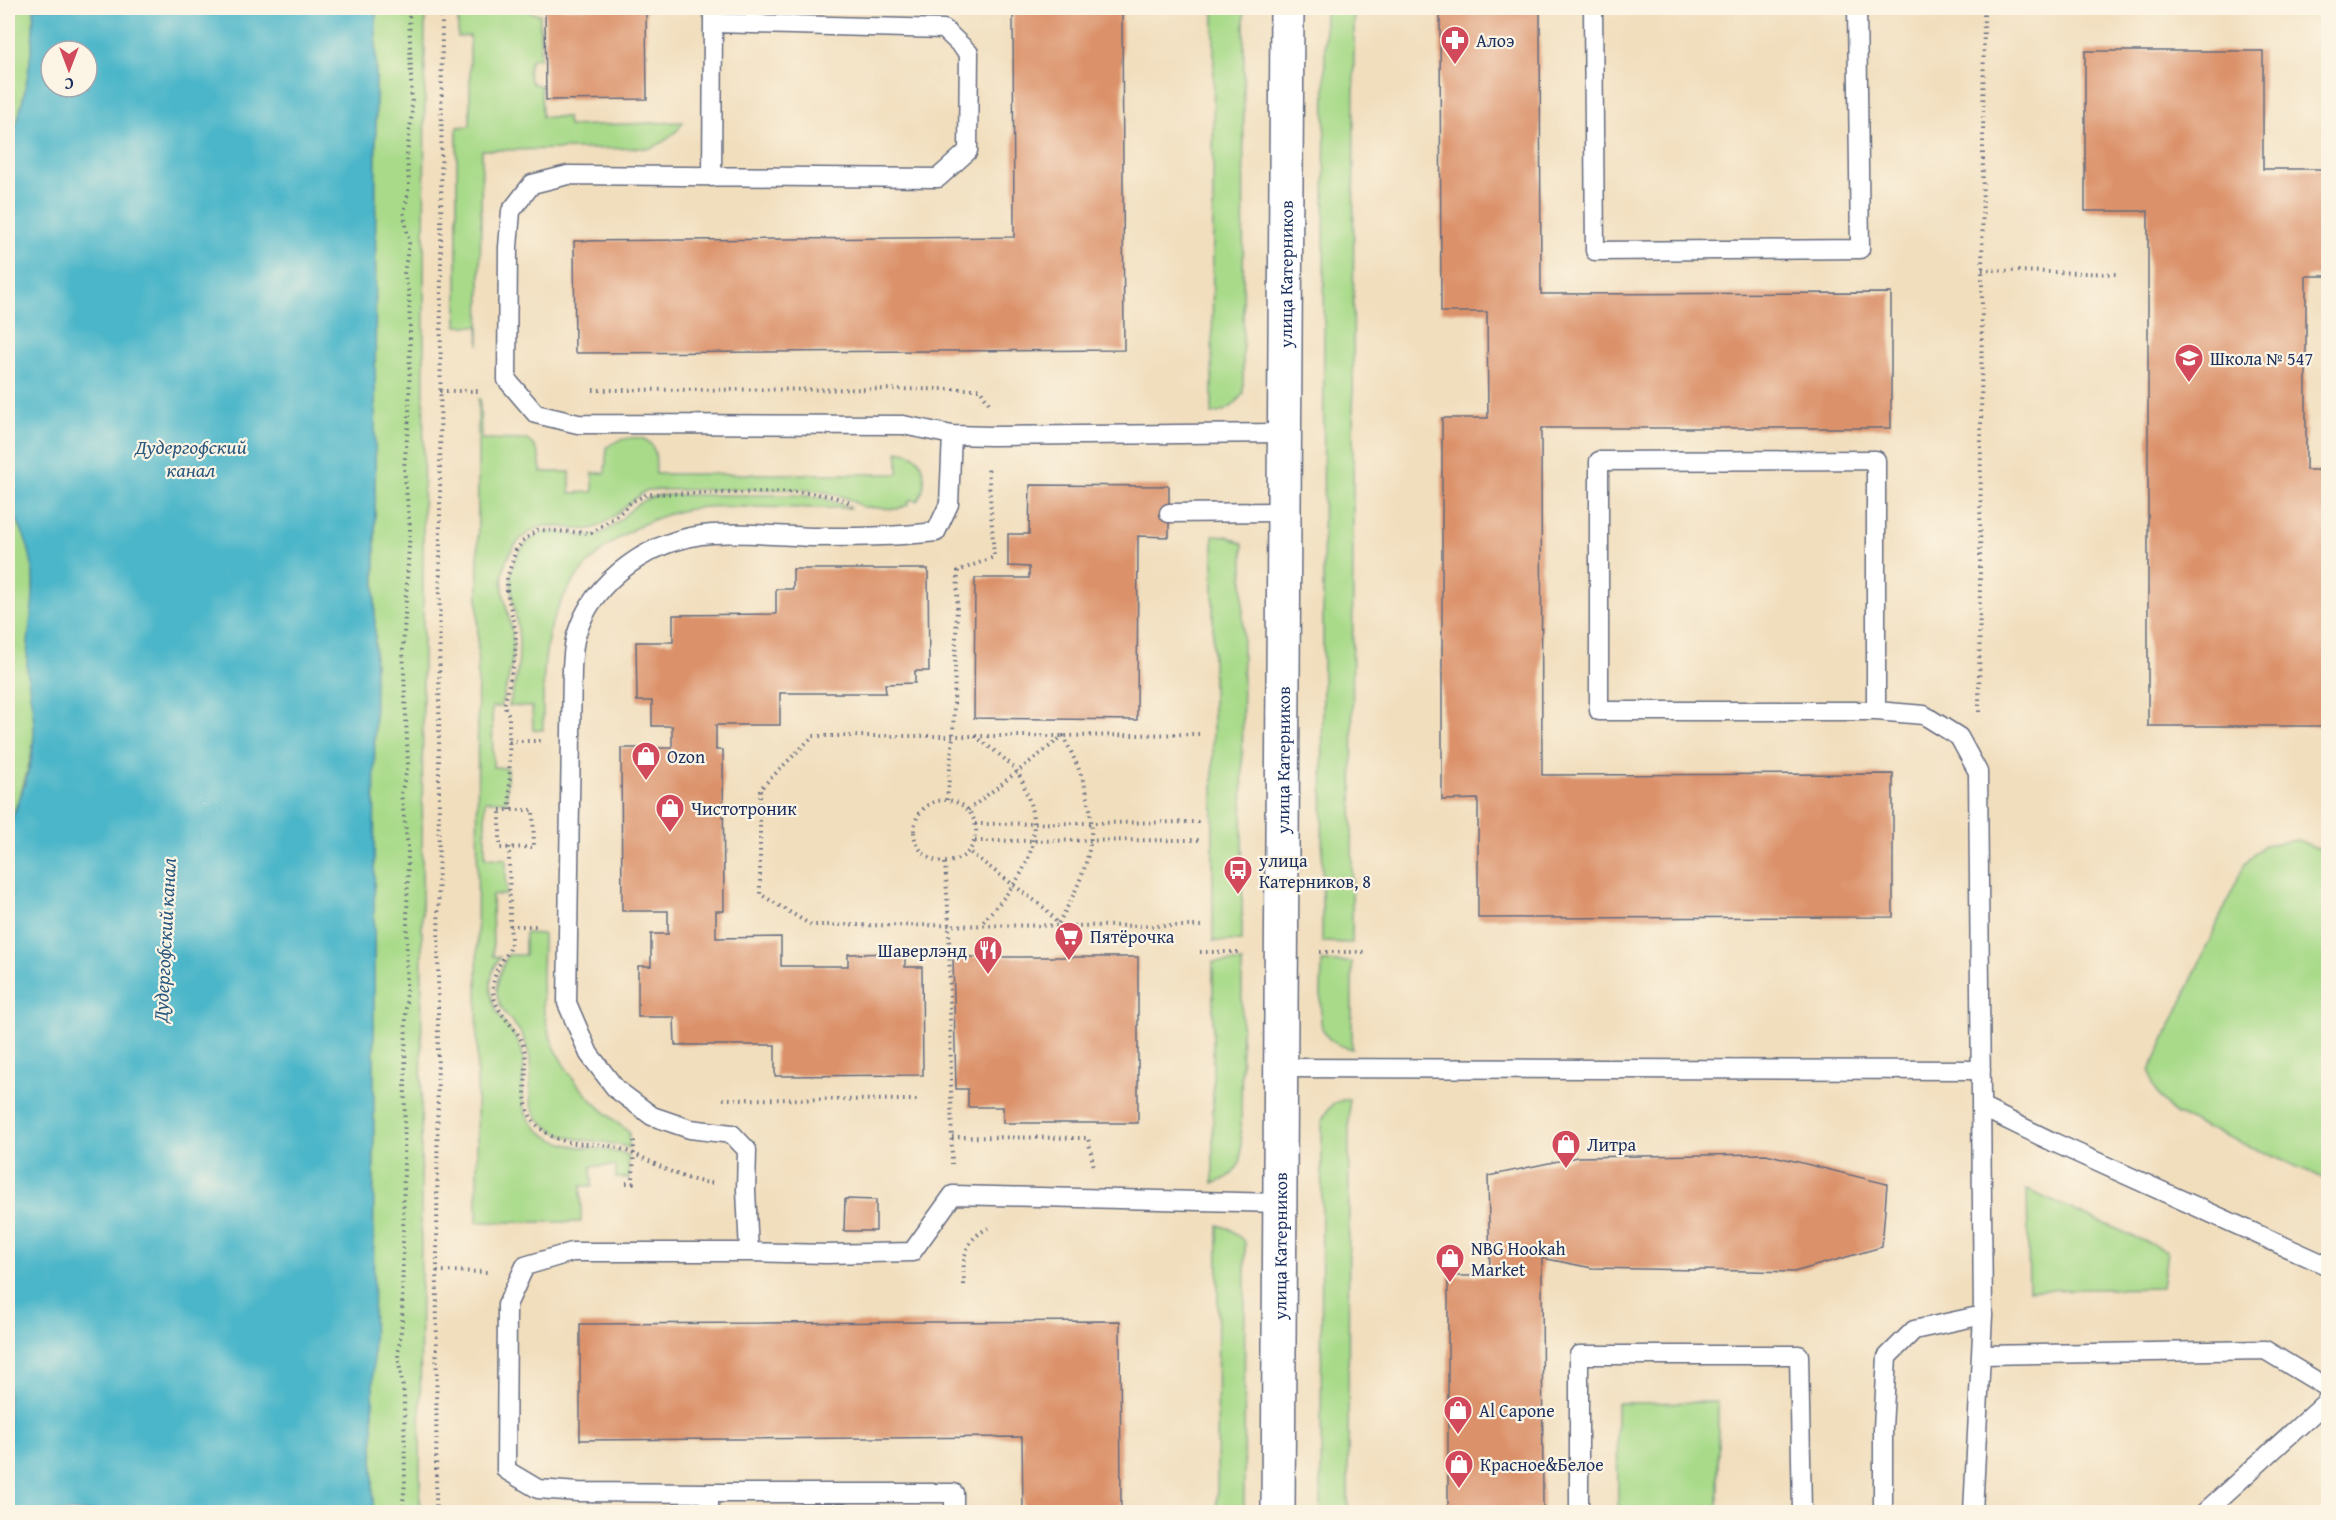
<svg xmlns="http://www.w3.org/2000/svg" width="2336" height="1520" viewBox="0 0 2336 1520" font-family="'Gentium Book Plus',serif">
<style>
.green{fill:#a8da89;stroke:#628474;stroke-width:1.5}
.water{fill:#4cb6c9;stroke:#347294;stroke-width:1.5;fill-rule:evenodd}
.building{fill:#db926b}
.lines{fill:none;stroke-linecap:round;stroke-linejoin:round}
.lane-casing{stroke:#666c7f;stroke-width:21}
.street-casing{stroke:#666c7f;stroke-width:36}
.path{stroke:#666c7f;stroke-width:4;stroke-dasharray:1.5 4.5;stroke-linecap:butt}
.lane{stroke:#fff;stroke-width:18}
.street{stroke:#fff;stroke-width:33}
.labels{text-anchor:middle;dominant-baseline:central;stroke-width:4.5;stroke-linejoin:round;paint-order:stroke}
.poi-label{font-size:18px;fill:#1b2f5e;stroke:#fcf5e5;text-anchor:start}
.street-label{font-size:18px;fill:#1b2f5e;stroke:#fcf5e5}
.water-label{font-size:20px;font-style:italic;fill:#2a587e;stroke:#fcf5e5}
</style>
<rect width="100%" height="100%" fill="#fcf5e5"/>
<filter id="ink" filterUnits="userSpaceOnUse"><feTurbulence type="fractalNoise" baseFrequency=".0167" numOctaves="2"/><feDisplacementMap in="SourceGraphic" scale="12" xChannelSelector="R" yChannelSelector="G"/><feConvolveMatrix kernelMatrix="1 2 1 2 8 2 1 2 1" color-interpolation-filters="sRGB"/></filter>
<filter id="wash" filterUnits="userSpaceOnUse"><feTurbulence type="fractalNoise" baseFrequency=".008" numOctaves="4" result="noise"/><feDisplacementMap in="SourceGraphic" scale="24" xChannelSelector="R" yChannelSelector="G"/><feGaussianBlur stdDeviation="1.35" result="paint"/><feColorMatrix in="noise" values="0 0 0 0 0 0 0 0 0 0 0 0 0 0 0 0 0 1.4 0 .05"/><feComposite in="paint" operator="in"/></filter>
<g filter="url(#wash)">
<rect width="100%" height="100%" fill="#f1debd"/>
<path class="green" d="M8 8H34C33 62 25 101 8 153Z
M376 8H425L420 1512H373Z
M458 8H529L531 13 540 14V58H533C527 65 527 76 532 83L541 86 542 117H567L568 126 683 122C676 135 665 142 651 148L482 150 479 345 478 326H457V127L470 126V36L458 37Z
M1214 8H1244L1243 393C1234 407 1228 411 1212 414Z
M1325 8H1354L1352 943 1322 942Z
M478 399H480L481 439 527 440C539 448 540 458 541 472H570V493L593 492V473H605L607 447C620 438 646 430 654 450 657 457 655 466 656 474H898V451C902 452 908 453 913 455 927 463 927 490 917 501L913 499 908 502V505L897 509 863 507 846 498 826 492 799 489 647 490C630 500 612 522 595 528 576 534 555 520 536 529 514 538 499 565 503 589 505 608 513 625 513 644 513 666 507 686 500 707H492L493 767 507 768V801H485V858L506 859V895H492L493 956 500 957C485 979 489 1004 505 1024 512 1033 519 1040 522 1051 529 1081 509 1106 541 1132 569 1153 597 1144 628 1155L629 1178H616V1166H591L592 1186H581V1222H477Z
M662 495H799L823 498 851 508C820 508 788 508 756 507 739 507 722 506 705 507 635 513 566 564 549 634 542 666 543 697 543 730H533L532 707 509 706C515 684 520 665 519 643 519 610 498 574 524 546 529 541 535 535 542 533 560 528 579 540 597 535 625 525 628 499 662 495Z
M8 502 26 539 33 566 34 733C32 767 18 798 8 830Z
M1213 535 1227 536 1243 544 1242 941H1213Z
M2298 840 2328 853V1180L2175 1114C2161 1101 2152 1091 2150 1071L2244 865 2264 845Z
M525 933 543 934C543 959 540 986 544 1012 553 1065 588 1101 629 1132V1148C598 1137 570 1146 543 1123 520 1104 535 1078 529 1054 527 1047 525 1039 521 1033 512 1020 499 1011 497 994 496 980 501 968 508 955H525Z
M1213 962H1242L1241 1160C1235 1174 1227 1180 1213 1183Z
M1322 962H1352V1049C1340 1046 1327 1042 1322 1028 1319 1018 1322 975 1322 962Z
M1349 1099 1348 1512H1321L1322 1121C1328 1106 1334 1101 1349 1099Z
M2027 1190 2167 1251 2162 1288 2029 1290Z
M1218 1225 1230 1229 1245 1242 1244 1512H1217Z
M1718 1402V1510L1618 1511 1617 1403Z"/>
<path class="water" d="M34 8H376L373 1512H8V830C19 800 34 766 34 733 35 709 26 685 27 661 27 629 37 597 32 565 29 543 19 522 8 502V153C24 101 33 63 34 8ZM51 51H87V87H51Z"/>
<g id="blocks">
<path class="building" d="M545 8H646L647 99 546 100Z
M1013 8H1122L1124 350 575 353 574 241 1014 237Z
M1440 8H1540L1541 294 1891 293V428H1541L1542 775 1893 774V917L1478 918V799L1442 800V418H1488L1487 312H1441Z
M2085 51H2263V169H2328V276H2306V470H2328V726H2148V211H2085Z
M1030 485 1169 486V537L1138 536 1137 720 974 718 975 578H1029V567L1008 566V534H1029Z
M793 569H928L929 671H915V683L885 684 886 693H780V725H716V750H723L724 911H716V938L781 937V966H848V954L905 953V967H922L923 1075 775 1076V1045H675L674 1017H638V966H651V934H668V911H622L621 748H672V726H652V701H637L636 642H673V615L776 614V589H793Z
M953 957H1138V1123H1003V1107H968V1089H956Z
M1766 1154 1887 1184 1882 1247 1794 1272 1592 1268 1542 1258 1543 1512H1448V1276H1490L1488 1176 1577 1157Z
M845 1199 876 1200V1231H844Z
M1120 1321 1121 1512H1023L1022 1437 580 1440V1324Z"/>
</g>
</g>
<g filter="url(#ink)">
<use href="#blocks" fill-opacity="0" stroke="#666c7f" stroke-width="1.5"/>
<g class="lines">
<g class="lane-casing">
<path id="lane" d="M713 8V23L944 29 969 53 968 151 938 178 568 175 532 184 511 211 508 247 507 380 536 414 578 424 903 425 952 435 991 436 1285 433
M1593 8 1595 251 1860 249 1857 8
M712 177 713 23
M1169 513 1284 512
M1876 711V460L1599 461V711H1876L1924 715 1959 737 1978 772 1983 1315 1973 1512
M1281 1068 1981 1070
M1981 1107 2053 1142 2328 1266
M749 1252 826 1254 912 1252 953 1195 1280 1203
M1982 1355 2265 1350 2328 1388
M709 1493H954V1512
M709 1512V1493L578 1492 538 1489 506 1470 507 1305 525 1266 572 1252H749L746 1190 747 1150 732 1134 690 1129 652 1116 616 1089 589 1054 567 1003 572 667C573 657 573 646 576 636 593 578 654 538 712 534 745 532 779 536 812 537 855 537 893 537 936 532L949 504 952 435
M1579 1512V1355H1799L1802 1512
M1883 1512V1428L1887 1357 1914 1330 1983 1315
M2205 1512 2328 1400"/>
</g>
<g class="street-casing">
<g id="street">
<path id="s1" d="M1278 1512 1287 8"/>
</g>
</g>
<path class="path" d="M1982 270 2118 274
M593 390 980 389 990 405
M440 391H480
M1979 712 1984 8
M1199 734 1063 736H813L760 789V894L811 925 1201 926
M975 736C986 745 1010 761 1017 772 1022 778 1025 789 1028 797 1047 853 1015 885 982 923
M509 741H541
M914 831a31 31 0 1 1 62 0a31 31 0 1 1-62 0Z
M947 800 953 736 958 571 994 557 988 466
M500 810H533L534 847 500 848Z
M510 810 509 715 504 706 515 658 516 633 507 591V578L516 550 525 539 538 530 591 533 619 514 631 502 648 494 799 492C816 494 838 495 853 505
M968 810 1063 736C1103 811 1100 851 1058 924L1047 910 968 851
M975 824 1200 822
M975 841 1200 840
M509 847C509 872 510 896 510 921 510 929 512 940 510 948 509 952 505 956 503 959 497 967 493 979 493 989 493 1009 509 1021 519 1036 539 1070 505 1109 550 1135 573 1149 598 1140 621 1149 654 1160 679 1182 715 1183
M945 863 949 924 952 1164
M510 926H539
M1200 952H1242
M1320 952H1368
M723 1099 918 1100
M952 1137 1088 1138 1094 1168
M626 1183H633L634 1141
M437 1271 490 1272
M964 1285C963 1258 962 1242 988 1228
M402 1512 405 1483 404 1395 398 1357 402 1322 408 847 401 794 408 765 403 649 410 529 404 467 409 418 410 331 409 293 404 274 409 243 404 214 409 186 407 155 412 112 409 8
M436 1512 442 8"/>
<use href="#lane" class="lane"/>
<use href="#street" class="street"/>
</g>
</g>
<defs>
<g id="pharmacy-pin" transform="scale(1.5)"><path d="M0 17L-7.5 6A9.5 9.5 0 1 1 7.5 6Z" fill="#d1495b" stroke="#fcf5e5"/><path d="M-2-6h4v4h4v4h-4v4h-4v-4h-4v-4h4Z" fill="#fff"/></g>
<g id="school-pin" transform="scale(1.5)"><path d="M0 17L-7.5 6A9.5 9.5 0 1 1 7.5 6Z" fill="#d1495b" stroke="#fcf5e5"/><path d="M0-5L7-2L0 1L-7-2ZM-4 1L0 2.5L4 1V4Q0 6-4 4Z" fill="#fff"/></g>
<g id="shop-pin" transform="scale(1.5)"><path d="M0 17L-7.5 6A9.5 9.5 0 1 1 7.5 6Z" fill="#d1495b" stroke="#fcf5e5"/><path d="M-5-2.5h2.3a2.7 3.5 0 0 1 5.4 0H5L5.5 6h-11ZM-1.5-2.5h3a1.5 2.3 0 0 0-3 0Z" fill="#fff"/></g>
<g id="bus-pin" transform="scale(1.5)"><path d="M0 17L-7.5 6A9.5 9.5 0 1 1 7.5 6Z" fill="#d1495b" stroke="#fcf5e5"/><path d="M-5-6H5V4H4V6H2V4H-2V6H-4V4H-5ZM-3.5-4V0h7V-4ZM-3.5 1.2v1.5H-2V1.2ZM2 1.2v1.5H3.5V1.2Z" fill="#fff"/></g>
<g id="supermarket-pin" transform="scale(1.5)"><path d="M0 17L-7.5 6A9.5 9.5 0 1 1 7.5 6Z" fill="#d1495b" stroke="#fcf5e5"/><path d="M-6-5.5h2.5l.6 2H6L4.5 2H-2.5L-4.4-4H-6ZM-1.5 3.2a1.3 1.3 0 1 0 .1 0ZM3 3.2a1.3 1.3 0 1 0 .1 0Z" fill="#fff"/></g>
<g id="restaurant-pin" transform="scale(1.5)"><path d="M0 17L-7.5 6A9.5 9.5 0 1 1 7.5 6Z" fill="#d1495b" stroke="#fcf5e5"/><path d="M-5-6h1v4h1v-4h1v4h1v-4h1v5L-1.5 .5V6h-2V.5L-5-1ZM5-6V6H3V1.5H1.5Q1.5-4 5-6Z" fill="#fff"/></g>
</defs>
<g fill-rule="evenodd">
<use href="#pharmacy-pin" x="1455" y="40"/>
<use href="#school-pin" x="2189" y="358"/>
<use href="#shop-pin" x="646" y="756"/>
<use href="#shop-pin" x="670" y="808"/>
<use href="#bus-pin" x="1238" y="870"/>
<use href="#supermarket-pin" x="1069" y="936"/>
<use href="#restaurant-pin" x="988" y="950"/>
<use href="#shop-pin" x="1566" y="1144"/>
<use href="#shop-pin" x="1450" y="1258"/>
<use href="#shop-pin" x="1458" y="1410"/>
<use href="#shop-pin" x="1459" y="1464"/>
</g>
<g class="labels">
<g class="poi-label">
<text x="1476" y="40">Алоэ</text>
<text x="2210" y="358">Школа № 547</text>
<text x="667" y="756">Ozon</text>
<text x="691" y="808">Чистотроник</text>
<text x="1259" y="860">улица<tspan x="1259" dy="21">Катерников, 8</tspan></text>
<text x="1090" y="936">Пятёрочка</text>
<text x="967" y="950" text-anchor="end">Шаверлэнд</text>
<text x="1587" y="1144">Литра</text>
<text x="1471" y="1248">NBG Hookah<tspan x="1471" dy="21">Market</tspan></text>
<text x="1479" y="1410">Al Capone</text>
<text x="1480" y="1464">Красное&amp;Белое</text>
</g>
<g class="street-label">
<text stroke="none"><textPath href="#s1" startOffset="1238">улица Катерников</textPath></text>
<text stroke="none"><textPath href="#s1" startOffset="752">улица Катерников</textPath></text>
<text stroke="none"><textPath href="#s1" startOffset="266">улица Катерников</textPath></text>
</g>
<g class="water-label">
<text x="191" y="446">Дудергофский<tspan x="191" dy="23">канал</tspan></text>
<text transform="translate(164 940) rotate(-87)">Дудергофский канал</text>
</g>
</g>
<rect width="2336" height="1520" fill="none" stroke="#fcf5e5" stroke-width="30"/>
<g transform="translate(69 69) rotate(180)"><circle r="28" fill="#fcf5e5" stroke="#a2a6af" stroke-width="1.5"/>
<path d="M0-4.5L10 22L0 15L-10 22Z" fill="#d1495b"/>
<text y="-9" font-size="16" font-weight="bold" text-anchor="middle" fill="#1b2f5e">С</text>
</g>
</svg>
